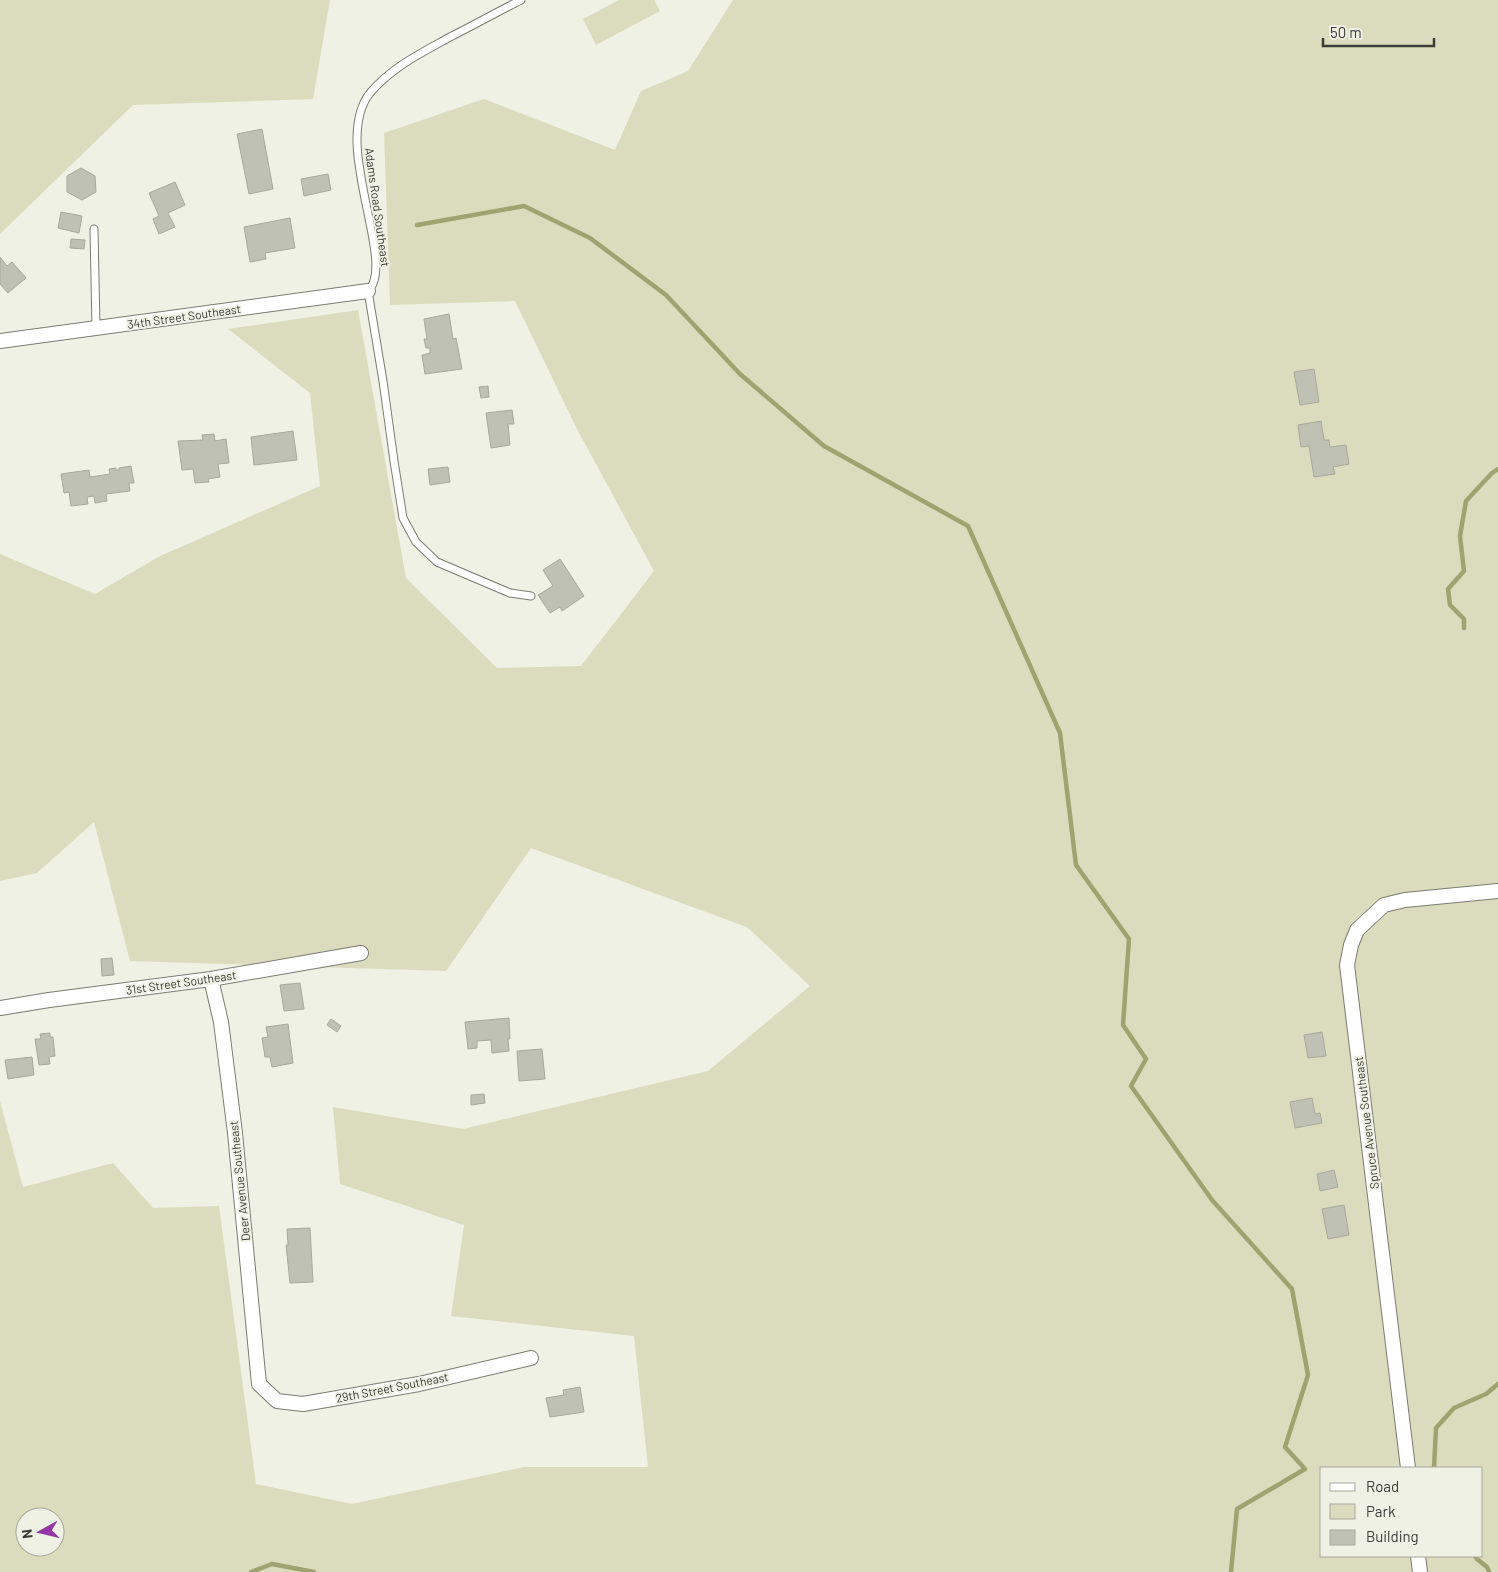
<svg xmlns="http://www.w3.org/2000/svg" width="1498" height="1572" viewBox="0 0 1498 1572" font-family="Barlow,sans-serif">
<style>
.green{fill:#dadcbd;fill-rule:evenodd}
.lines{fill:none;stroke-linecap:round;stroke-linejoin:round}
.stream{stroke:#a0a370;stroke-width:4.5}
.building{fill:#c0c1b5;stroke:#a8a99d}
.service-casing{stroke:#7b7c71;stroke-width:9}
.minor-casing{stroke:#7b7c71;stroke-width:16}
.service{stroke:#fff;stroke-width:7}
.minor{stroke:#fff;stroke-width:14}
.labels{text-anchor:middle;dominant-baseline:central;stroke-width:4;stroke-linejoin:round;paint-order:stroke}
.street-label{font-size:12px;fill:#3c3c37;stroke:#eff1e4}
</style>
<rect width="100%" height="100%" fill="#eff1e4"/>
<path class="green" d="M0 0H330L313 99 133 105 0 234Z
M619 0H654L660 11 596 45 583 19Z
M733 0H1498V1572H0V1101L23 1187 113 1163 153 1208 219 1206 256 1484 352 1504 524 1467H648L634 1336 451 1316 464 1225 340 1184 333 1107 463 1129 708 1071 810 986 747 927 531 848 446 971 130 961 94 822 37 873 0 881V554L95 594 158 557 320 486 310 393 228 329 358 310 406 578 497 668 581 666 654 571 577 429 515 301 390 305 384 133 484 99 615 150 641 91 688 71ZM1322 1468H1482V1556H1322ZM25 1517H55V1547H25Z"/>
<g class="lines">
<path class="stream" d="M417 225 524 206 590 238 666 295 740 374 824 446 968 526 1060 733 1076 865 1129 939 1123 1025 1146 1059 1131 1086 1212 1200 1292 1289 1308 1375 1285 1447 1305 1469 1237 1509 1231 1572
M1464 628V619L1450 605 1448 589 1464 571 1460 536 1466 501 1492 473 1498 469
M1434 1468 1436 1428 1454 1408 1486 1394 1498 1384
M1475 1556 1477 1559 1487 1567 1489 1572
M251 1572 272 1564 314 1572"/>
</g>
<path class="building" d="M262 129 273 189 249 194 237 134Z
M81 168 95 176 96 192 82 200 67 192V176Z
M328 174 331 190 304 196 301 179Z
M175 182 185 205 168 213 175 227 159 234 153 219 159 216 149 193Z
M61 212 82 216 79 233 58 228Z
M290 218 295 248 265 253 266 259 250 262 244 227Z
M71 239 85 240 84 249 70 248Z
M0 257 7 266 12 262 26 278 8 293 0 284Z
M449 314 453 339 456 338 462 369 425 374 422 355 430 353V348H426L424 339H427L424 319Z
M1314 369 1319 402 1300 405 1294 372Z
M488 386 489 397 481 398 479 387Z
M512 410 514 424H508L510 445 491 448 486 413Z
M1321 421 1324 440H1329L1330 447 1346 445 1349 464 1333 467 1335 474 1314 477 1309 446 1301 447 1298 425Z
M293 431 297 460 254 465 251 437Z
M214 434 215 441 226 439 229 463 218 464 220 477 208 479 209 482 195 483 193 469 182 470 178 441 203 440 202 435Z
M131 466 134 483H129L130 491 106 494 107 501 95 503 94 496 87 497 88 504 71 506 69 492 64 493 61 474 89 470 90 477 110 474 109 469 116 468V470H119V468Z
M448 467 450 482 430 485 428 469Z
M560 559 584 596 562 611 560 607 550 613 538 595 553 586 543 570Z
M112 958 114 975 102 976 101 959Z
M300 983 304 1009 284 1011 280 985Z
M509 1018 510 1039H508L509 1051 492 1053 491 1040 477 1041V1048L468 1049 465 1022Z
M331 1019 341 1026 337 1032 327 1025Z
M288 1024 293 1063 272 1067 270 1057H265L262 1038 268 1037 266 1027Z
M1322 1032 1326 1056 1308 1058 1304 1035Z
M50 1033V1037H53L55 1056 49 1057 50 1064 39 1065 35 1039H41L40 1034Z
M542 1049 545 1079 519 1081 517 1051Z
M32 1057 34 1075 8 1079 5 1060Z
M484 1094 485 1103 471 1105V1095Z
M1312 1098 1315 1114 1320 1113 1322 1123 1295 1128 1290 1102Z
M1334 1170 1338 1187 1320 1191 1317 1174Z
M1344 1205 1349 1235 1328 1239 1322 1209Z
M310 1228 313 1282 290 1283 286 1245H288L287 1229Z
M580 1387 584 1412 550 1417 546 1398 564 1395 563 1390Z"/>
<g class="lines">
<g class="service-casing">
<path id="service" d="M521 0C497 12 474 25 450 37 421 53 392 67 370 93 330 143 398 263 368 291L383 381 394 461 403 518 416 542 437 562 510 593 531 596
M94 229 96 328"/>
</g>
<g class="minor-casing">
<path id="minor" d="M0 341 368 291
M211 979 221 1022 235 1133 259 1384 277 1401 303 1404 419 1384 531 1358
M0 1008 49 1000 211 979 361 953
M1408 1468 1347 965 1351 945 1357 930 1384 905 1405 900 1498 891
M1418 1556 1420 1572"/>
</g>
<use href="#service" class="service"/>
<use href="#minor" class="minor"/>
</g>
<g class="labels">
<g class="street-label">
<text transform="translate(378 207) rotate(82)">Adams Road Southeast</text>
<text transform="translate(184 316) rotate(-8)">34th Street Southeast</text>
<text transform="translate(181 982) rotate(-8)">31st Street Southeast</text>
<text transform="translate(1366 1123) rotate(-97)">Spruce Avenue Southeast</text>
<text transform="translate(239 1181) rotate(-96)">Deer Avenue Southeast</text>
<text transform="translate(392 1387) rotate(-11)">29th Street Southeast</text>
</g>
</g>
<rect x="1320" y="1467" width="162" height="90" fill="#eff1e4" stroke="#a7a99f"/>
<rect x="1330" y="1483" width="25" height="8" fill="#ffffff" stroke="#a7a99f"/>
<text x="1366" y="1492" font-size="15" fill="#3c3c37">Road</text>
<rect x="1330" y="1504" width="25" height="15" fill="#dadcbd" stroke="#a7a99f"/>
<text x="1366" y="1517" font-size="15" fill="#3c3c37">Park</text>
<rect x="1330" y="1530" width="25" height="15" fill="#c0c1b5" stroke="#a7a99f"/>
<text x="1366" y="1542" font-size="15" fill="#3c3c37">Building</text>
<g transform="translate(40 1532) rotate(262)"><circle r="24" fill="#eff1e4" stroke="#a7a99f"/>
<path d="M0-4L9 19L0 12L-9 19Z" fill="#9337a2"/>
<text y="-8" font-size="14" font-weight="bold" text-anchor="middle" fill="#3c3c37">N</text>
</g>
<path d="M1323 38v8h111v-8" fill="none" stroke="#3c3c37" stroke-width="2.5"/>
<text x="1330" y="38" font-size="15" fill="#3c3c37" stroke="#eff1e4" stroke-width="4" paint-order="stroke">50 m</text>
</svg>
